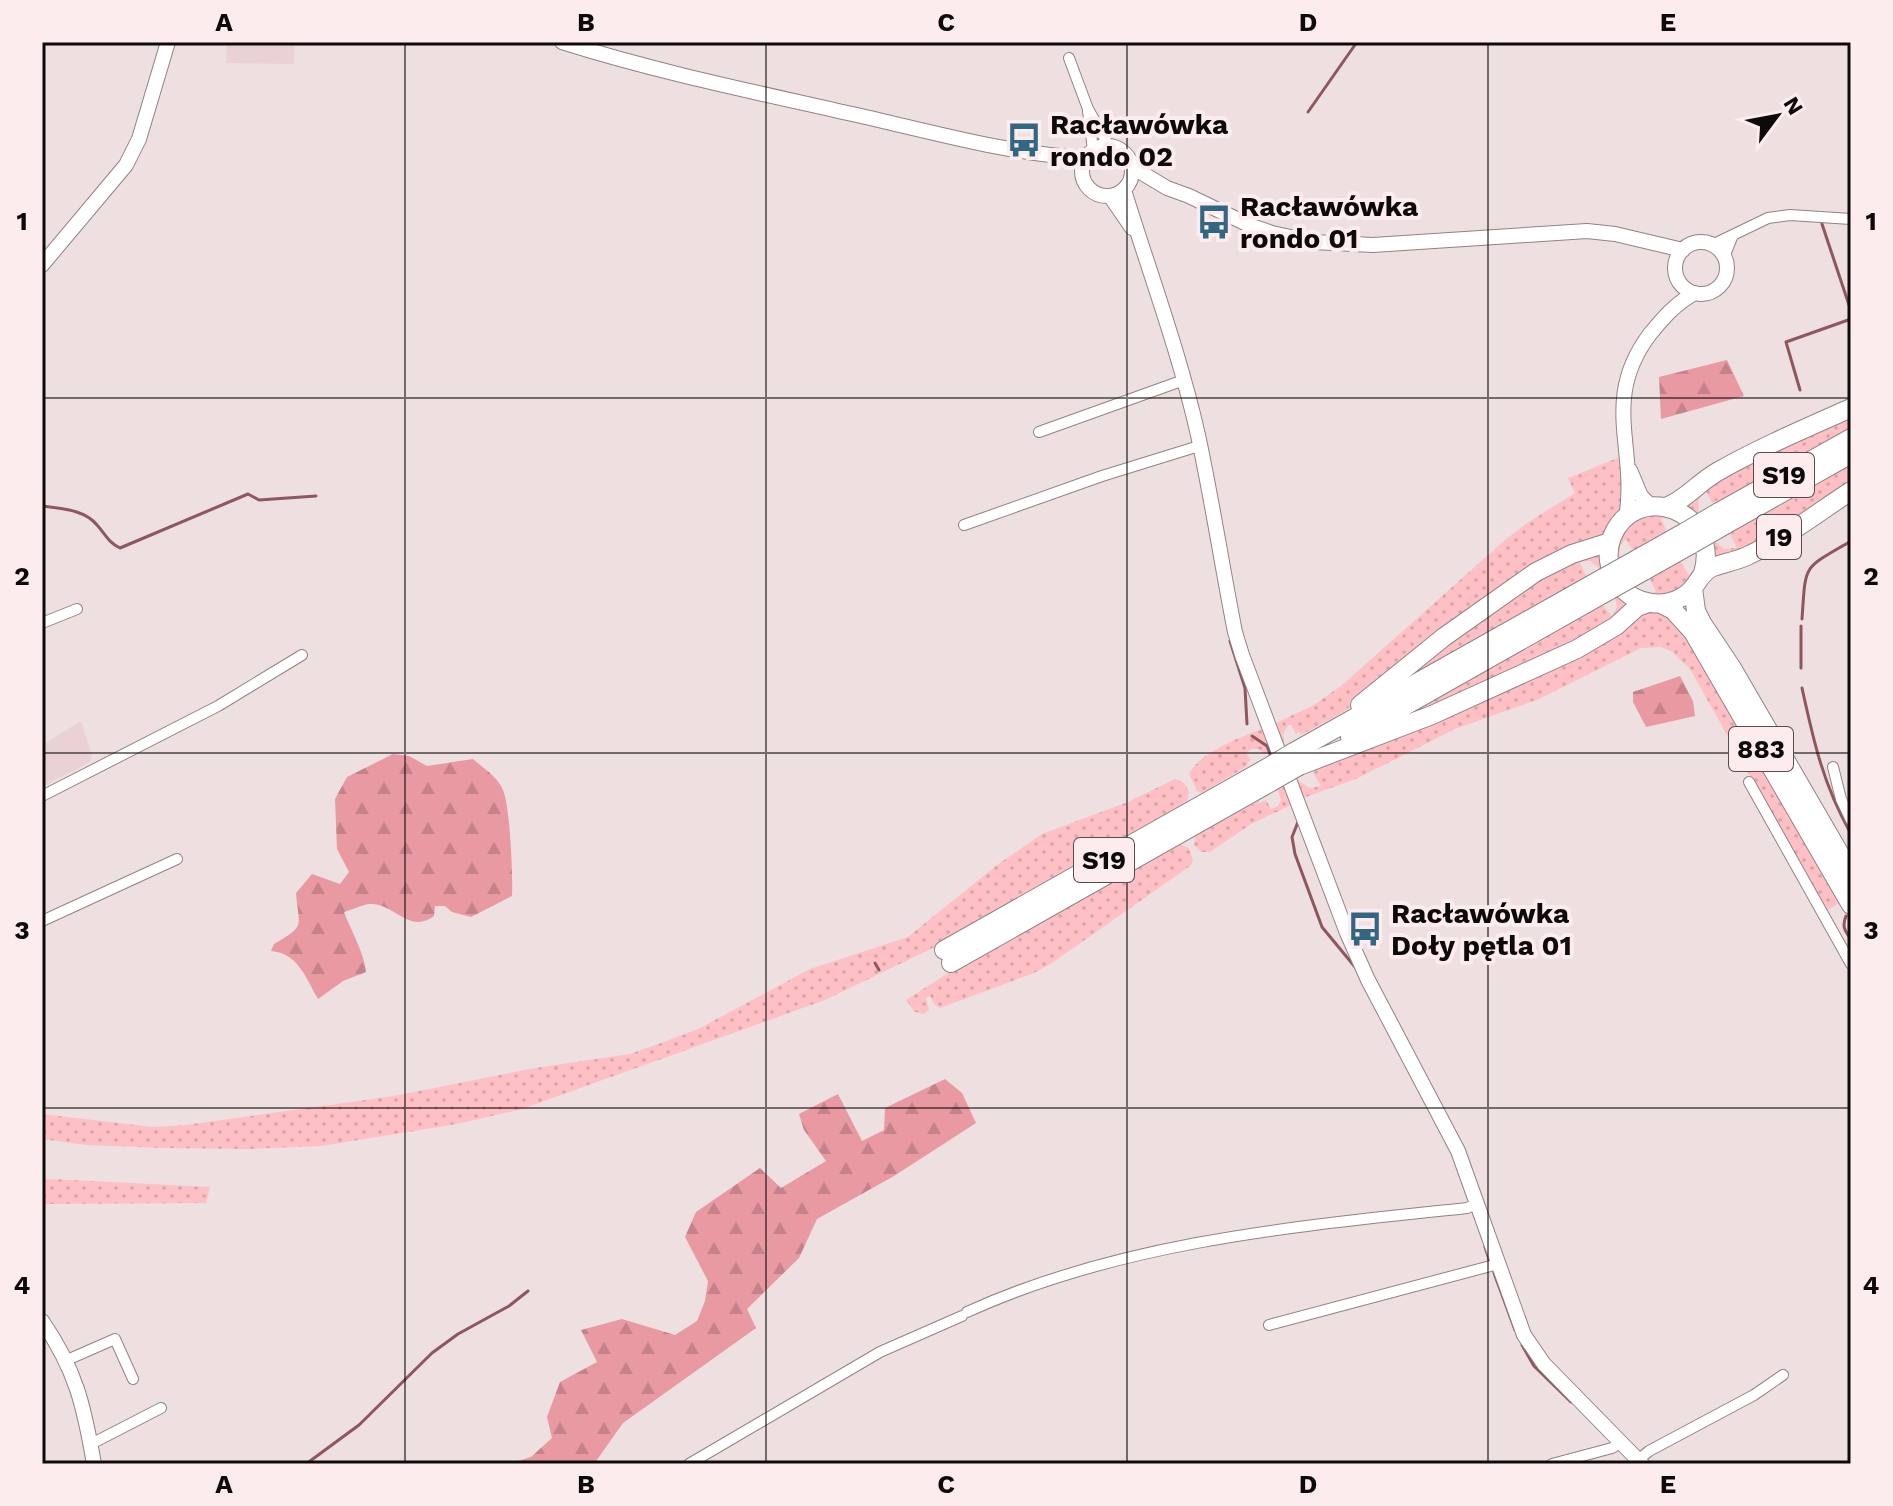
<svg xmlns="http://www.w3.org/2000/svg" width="1893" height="1506" viewBox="0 0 1893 1506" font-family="'Work Sans',sans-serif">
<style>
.built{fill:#ead2d4}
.grass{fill:url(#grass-dots)}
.forest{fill:url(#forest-firs)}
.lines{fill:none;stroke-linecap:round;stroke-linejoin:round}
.stream{stroke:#8d575d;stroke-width:3}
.street-casing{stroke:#918384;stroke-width:12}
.secondary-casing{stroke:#918384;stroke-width:16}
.highway-casing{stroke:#918384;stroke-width:20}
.street{stroke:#fff;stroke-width:10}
.secondary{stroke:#fff;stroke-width:14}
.highway{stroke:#fff;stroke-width:18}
.highway-bridge-casing{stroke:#918384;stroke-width:20;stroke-linecap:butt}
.highway-bridge{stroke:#fff;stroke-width:18}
.grid{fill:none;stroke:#0f0a0a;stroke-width:2;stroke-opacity:0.55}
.labels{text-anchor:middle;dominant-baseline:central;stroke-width:8;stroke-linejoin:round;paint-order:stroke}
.shield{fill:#fceced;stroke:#564e4e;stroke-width:2}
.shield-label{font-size:26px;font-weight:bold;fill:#0f0a0a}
.poi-label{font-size:28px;font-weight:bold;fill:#0f0a0a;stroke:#fceced;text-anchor:start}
.neatline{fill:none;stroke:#0f0a0a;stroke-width:3}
.grid-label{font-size:26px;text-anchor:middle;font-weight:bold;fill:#0f0a0a}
</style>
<defs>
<pattern id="grass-dots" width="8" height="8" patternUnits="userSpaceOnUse" patternTransform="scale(2)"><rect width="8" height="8" fill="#fec0c5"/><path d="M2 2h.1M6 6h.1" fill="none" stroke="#d8a4a8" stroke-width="1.8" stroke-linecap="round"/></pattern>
<pattern id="forest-firs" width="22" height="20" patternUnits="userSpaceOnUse" patternTransform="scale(2)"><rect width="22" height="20" fill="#e899a2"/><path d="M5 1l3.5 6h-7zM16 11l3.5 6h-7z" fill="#c6828a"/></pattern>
</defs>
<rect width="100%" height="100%" fill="#eedfe0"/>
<path class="built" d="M227 42H295L294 64 226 63Z
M81 721 92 755 90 762 42 787V745Z"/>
<path class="grass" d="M1851 413V428L1719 502 1718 500 1712 503 1706 491 1698 500 1699 513 1695 515 1684 504 1705 485Z
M1620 457 1624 507 1607 532 1338 715 1301 735 1299 732 1296 734 1291 725H1288L1283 734 1284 743 1282 744 1276 723 1312 706 1341 686 1505 540 1527 523 1575 493 1568 478Z
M1851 463V484L1755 545 1713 561 1711 543 1715 541 1724 549 1737 548 1730 534 1734 529Z
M1658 513 1677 520 1667 517 1661 519 1666 530 1664 534 1635 549H1632L1626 539 1620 546 1619 558 1617 559C1615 530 1633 520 1658 513Z
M1699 549C1698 586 1665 611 1632 587L1634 586 1647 594 1656 592 1650 579 1652 576 1678 561 1681 562 1689 575 1697 566 1696 551Z
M1601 551 1604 567 1600 569 1590 561 1580 562 1586 576 1584 579 1388 690 1447 640 1549 570Z
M1620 594 1632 604 1591 636 1385 727 1599 606H1603L1612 616 1617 607 1615 597Z
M1649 612H1658L1675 618 1843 901 1826 911 1690 669 1671 651 1660 647 1641 648 1539 699 1455 729 1358 778 1303 798 1297 780 1310 788 1321 786 1313 773 1318 766Z
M1259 730H1264L1273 749 1265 754 1258 749H1251L1246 753 1251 760 1248 762 1247 766 1202 793 1197 791 1189 774C1200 753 1238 738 1259 730Z
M1175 779 1184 783 1189 792 1187 802 935 947 825 1000 522 1109 457 1124 321 1146 248 1149 163 1148 86 1145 42 1139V1114L153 1127 186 1125 394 1096 535 1068 630 1054 664 1042 700 1028 810 969 908 937 997 865 1042 834 1128 802Z
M1287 785 1292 803 1287 807 1251 824 1210 852H1201L1194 845 1195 836 1259 801 1260 803 1266 800 1271 809 1278 806 1281 800 1278 790Z
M1180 845 1189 848 1193 861 1190 866 1052 963 1034 973 940 1008 934 1004 930 996 926 998 929 1010 924 1014 915 1012 906 1000 945 975Z
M51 1179 210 1187 206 1203 42 1204V1180Z"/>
<path class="forest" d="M1727 360 1744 396 1661 419 1659 377Z
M1680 676 1693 701 1695 716 1646 727 1633 702V692Z
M393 754 409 756 427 766 473 759C483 768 498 777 503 790 510 806 513 876 512 896L471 917 452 912 445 906H435L434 916C409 935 394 902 369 904 361 905 352 910 344 912 351 931 364 952 366 972L343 981 318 999C306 978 298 953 271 951L274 944C306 925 299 928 296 893L312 874 340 884 349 872 337 849 335 799 347 777Z
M945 1079 962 1093 976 1123 894 1176 817 1219 799 1258 747 1309 756 1328 623 1423 594 1464H508L531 1457 552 1438 547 1417 560 1382 597 1362 581 1330 622 1319 675 1335 697 1321 705 1301 708 1281 685 1237 696 1212 760 1168 781 1188 826 1161 804 1130 799 1114 838 1094 862 1141 884 1130 885 1108Z"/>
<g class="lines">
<path class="stream" d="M1308 112 1357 42
M1822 224 1851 311
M1800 390 1786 342 1851 319
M42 506C61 509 84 509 97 525 106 535 108 542 120 548L248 494 259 500 316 496
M1802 619C1806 562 1802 570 1851 541
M1801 626V668
M1230 641 1245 688 1247 724
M1802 688C1814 743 1823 784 1851 834
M1252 736 1267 746 1272 759
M1298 822 1292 837 1295 854 1322 927 1355 967
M1846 916C1842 926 1844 930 1851 939
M875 963 879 970
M1485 1247 1490 1262
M1494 1273 1515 1330
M1522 1345 1534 1366 1571 1402
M306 1464 359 1425 432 1353 458 1334 509 1306 528 1291"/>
<g class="street-casing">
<path id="street" d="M1069 58 1088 109 1109 146
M1088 111 1093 150
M1712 245 1768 218 1790 215 1851 219
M1724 257 1733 235
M1039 432 1184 380
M964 525 1102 476 1199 446
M42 623 77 609
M1833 767 1841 799 1851 820
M1749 782 1851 964
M42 796 218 706 302 655
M42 921 177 859
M967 1312C1123 1241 1299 1226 1467 1208L1477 1204
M1269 1325 1498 1264
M67 1360 115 1339 133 1379
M91 1444 161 1408
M1638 1460 1649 1451 1754 1395 1783 1375
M689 1464 880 1352 962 1316
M1552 1464 1612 1448 1620 1443"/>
</g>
<g class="secondary-casing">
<path id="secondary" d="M562 42C657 72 755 92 852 114 929 131 1007 154 1085 158
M1082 171a25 25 0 1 1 50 0a25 25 0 1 1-50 0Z
M1132 167 1167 188 1189 196 1249 225 1272 233 1313 242 1373 245 1587 231 1615 234 1683 250
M1124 190C1149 271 1179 351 1198 435 1212 500 1222 566 1235 632L1242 655 1347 933 1368 980 1458 1151 1524 1335 1544 1364 1642 1464
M1110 196 1132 228
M1675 268a26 26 0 1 1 52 0a26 26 0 1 1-52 0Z
M42 265 126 165 139 139 168 42
M1630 470 1641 496 1652 507
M1626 518C1638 449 1600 400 1650 334 1663 318 1676 303 1695 293
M42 1321C76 1370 84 1406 94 1464"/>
</g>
<g class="highway-casing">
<path id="highway" d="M1666 507C1685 500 1698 483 1717 472 1759 448 1806 428 1851 408
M1717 513 1851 438
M1725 525 1851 454
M1637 559 1685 532
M1644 571 1692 544
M1703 573C1722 510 1635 479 1612 537 1606 552 1608 570 1618 583 1634 606 1667 610 1688 593 1698 585 1700 572 1713 567 1724 563 1736 561 1747 556 1784 539 1817 513 1851 491
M1693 588 1696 611 1702 623 1732 668 1851 873
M1661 604 1673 610 1693 632 1851 905
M1360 705 1444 637 1536 572 1572 554 1610 542
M1350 737 1610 590
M1292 753 1603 578
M1299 766 1432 715 1577 649 1616 626 1637 607 1648 603
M944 950 1265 769
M951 963 1271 782"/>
</g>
<use href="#street" class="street"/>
<use href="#secondary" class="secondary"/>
<use href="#highway" class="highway"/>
<g class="highway-bridge-casing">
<path id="highway-bridge" d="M1685 532 1717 513
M1692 544 1725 525
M1603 578 1637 559
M1610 590 1644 571
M1265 769 1292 753
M1271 782 1299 766"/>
</g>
<use href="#highway-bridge" class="highway-bridge"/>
</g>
<path class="grid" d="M405 42V1464M766 42V1464M1127 42V1464M1488 42V1464M42 398H1851M42 753H1851M42 1108H1851"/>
<defs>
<g id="bus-bare" transform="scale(2.76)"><path d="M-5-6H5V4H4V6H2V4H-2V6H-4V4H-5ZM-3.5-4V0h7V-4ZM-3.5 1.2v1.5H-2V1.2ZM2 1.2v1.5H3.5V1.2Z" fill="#316783" stroke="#fceced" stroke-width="2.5" paint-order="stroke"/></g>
</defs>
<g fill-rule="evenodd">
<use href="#bus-bare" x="1024" y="140"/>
<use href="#bus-bare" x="1214" y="222"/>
<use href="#bus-bare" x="1365" y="929"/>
</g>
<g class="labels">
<g class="shield">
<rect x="1754" y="453" width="60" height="44" rx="6"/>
<rect x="1757" y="515" width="44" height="44" rx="6"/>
<rect x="1729" y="727" width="64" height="44" rx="6"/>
<rect x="1074" y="838" width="60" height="44" rx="6"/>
</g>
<g class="shield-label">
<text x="1784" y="475">S19</text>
<text x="1779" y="537">19</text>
<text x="1761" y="749">883</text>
<text x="1104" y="860">S19</text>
</g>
<g class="poi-label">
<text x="1050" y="124">Racławówka<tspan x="1050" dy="32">rondo 02</tspan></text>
<text x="1240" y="206">Racławówka<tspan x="1240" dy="32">rondo 01</tspan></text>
<text x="1391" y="913">Racławówka<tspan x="1391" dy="32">Doły pętla 01</tspan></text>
</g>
</g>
<rect width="1893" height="1506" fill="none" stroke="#fceced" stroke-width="88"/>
<g transform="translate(1777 116) rotate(58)" stroke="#fceced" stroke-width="6" paint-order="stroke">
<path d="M0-6L14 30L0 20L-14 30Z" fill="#0f0a0a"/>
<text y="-12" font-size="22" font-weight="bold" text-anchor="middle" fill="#0f0a0a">N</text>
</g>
<rect x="44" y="44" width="1805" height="1418" class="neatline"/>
<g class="grid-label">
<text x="224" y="31">A</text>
<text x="586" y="31">B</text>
<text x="946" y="31">C</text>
<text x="1308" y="31">D</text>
<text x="1668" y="31">E</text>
<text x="22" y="230">1</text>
<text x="1871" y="230">1</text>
<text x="22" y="585">2</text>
<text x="1871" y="585">2</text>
<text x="22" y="939">3</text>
<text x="1871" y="939">3</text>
<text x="22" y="1294">4</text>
<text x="1871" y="1294">4</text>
<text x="224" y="1493">A</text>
<text x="586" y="1493">B</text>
<text x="946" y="1493">C</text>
<text x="1308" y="1493">D</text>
<text x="1668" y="1493">E</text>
</g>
</svg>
